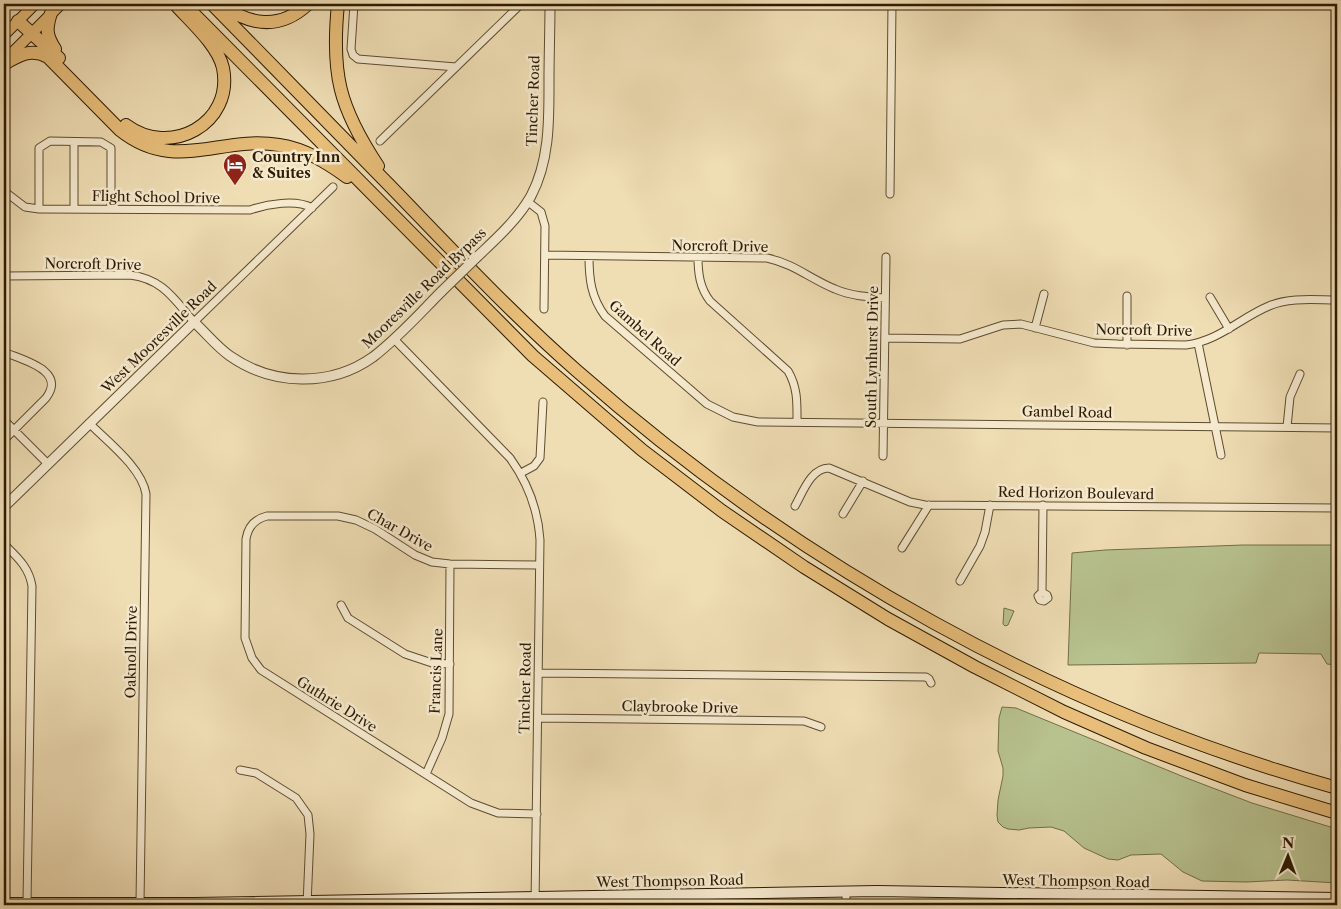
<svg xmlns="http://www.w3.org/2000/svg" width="1341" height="909" viewBox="0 0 1341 909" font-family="'Libre Caslon Text',serif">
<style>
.green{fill:#b7c28f;stroke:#726e48}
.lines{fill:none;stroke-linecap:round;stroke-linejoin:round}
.minor-casing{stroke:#5e4c2e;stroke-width:9}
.tertiary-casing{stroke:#5e4c2e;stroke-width:11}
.secondary-casing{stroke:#2d1b02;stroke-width:12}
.primary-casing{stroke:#2d1b02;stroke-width:12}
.motorway-casing{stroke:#2d1b02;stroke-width:14}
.minor{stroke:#f5e9ce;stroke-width:7}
.tertiary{stroke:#f5e9ce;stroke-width:9}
.secondary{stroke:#f5e9ce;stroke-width:10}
.primary{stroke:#e8be7a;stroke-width:10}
.motorway{stroke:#e8be7a;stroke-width:12}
.rail-casing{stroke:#2d1b02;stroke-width:4}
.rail{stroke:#f5e9ce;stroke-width:2;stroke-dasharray:5.5;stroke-linecap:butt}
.tertiary-bridge-casing{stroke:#5e4c2e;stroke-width:11;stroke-linecap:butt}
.tertiary-bridge{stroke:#f5e9ce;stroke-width:9}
.labels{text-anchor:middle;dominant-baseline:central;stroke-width:5;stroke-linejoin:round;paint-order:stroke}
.street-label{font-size:14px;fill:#2d1b02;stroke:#f5e9ce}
.poi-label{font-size:14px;font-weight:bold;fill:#2d1b02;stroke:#f5e9ce;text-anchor:start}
</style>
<rect width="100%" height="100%" fill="#efddb4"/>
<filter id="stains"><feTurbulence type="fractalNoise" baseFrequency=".004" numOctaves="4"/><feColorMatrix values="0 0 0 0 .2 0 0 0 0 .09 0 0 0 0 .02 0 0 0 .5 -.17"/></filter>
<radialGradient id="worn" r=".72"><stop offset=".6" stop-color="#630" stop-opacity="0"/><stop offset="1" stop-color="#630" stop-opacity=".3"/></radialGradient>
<path class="green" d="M1243 545H1337V665L1327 664 1321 654 1259 653 1256 663 1068 665 1072 553 1105 550Z
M1004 608 1014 611 1008 625 1005 626 1003 624Z
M1002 707 1016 708 1184 777 1252 803 1337 829V883L1287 880 1246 882 1202 881 1183 872 1161 854 1131 855 1118 860 1108 859 1084 848 1064 831 1051 827 1029 828 1019 830 1008 829 1003 827 998 822 997 815 998 800 1003 776V768L998 751 999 718Z"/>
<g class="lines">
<g class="minor-casing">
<path id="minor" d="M354 4 351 49 353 55 358 59 456 67
M380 141 521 4
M4 191 25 207 39 209 250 210C267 204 296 199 312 208
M890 194 892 4
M527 201 541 212 545 226 544 309
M39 209V148L50 141 101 142 111 148V209
M74 209V142
M545 255 767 258C795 264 810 279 835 289 851 296 868 297 885 298
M589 256C589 279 591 297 605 316L707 404 733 417 758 422 1337 428
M698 257C698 274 700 288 710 301L788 371C798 388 797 404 797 422
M4 276 130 275C163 279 174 299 194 322L333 187
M1127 296V345
M1210 297 1229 329
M1035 328 1044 294
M885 338 960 339 1003 325 1021 324 1094 343 1118 344 1186 345C1219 341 1240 318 1269 306 1290 297 1315 300 1337 300
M394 339 510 458C528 483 538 509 540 540L535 905
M1198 343 1221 455
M4 352C22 360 67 370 46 398L4 440
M4 420 48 464
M89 423C108 442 142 468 146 494L140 903
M1287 427 1290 397 1300 374
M883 456 886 257
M521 473 534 466 540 458 543 402
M795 506C803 492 811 468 829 468L910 502 925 505 1337 508
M843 514 863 481
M4 544C17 557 29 567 32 586L27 903
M902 548 929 505
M960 581 980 546 985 532 990 505
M1042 592 1047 595 1048 598 1044 601 1040 600 1038 596 1042 592 1043 505
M341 605 348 618 405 654 432 663 450 664
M538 673 926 677 929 679 931 683
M538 718 804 721 821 727
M240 770 256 773 296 798 308 815 310 834 307 905
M426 774 442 738 449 714 450 564
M537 814 498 813 471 803 261 670 252 658 245 638 246 539C248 527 255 519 267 516H338L356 520 375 529 415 555 432 562 450 564 539 565
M846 892V905"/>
</g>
<g class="tertiary-casing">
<path id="tertiary" d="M478 256C497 238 518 219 531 196 550 160 549 119 549 80 549 55 550 29 550 4
M4 507 194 322C206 333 217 347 230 356 273 386 331 387 373 357 398 338 420 313 442 291"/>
</g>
<g class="secondary-casing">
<path id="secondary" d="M4 903H194L877 891 1337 898"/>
</g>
<g class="primary-casing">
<path id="primary" d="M4 35 35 4
M5 60 61 4"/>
</g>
<g class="motorway-casing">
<path id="motorway" d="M184 4 533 356 642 450 722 511 804 567 888 619 975 667 1064 712 1146 748 1245 785 1337 813
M212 4C272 66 333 127 393 189 453 251 512 314 577 371 796 564 1056 710 1337 788
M220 4C249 25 279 31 308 4
M338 4C331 74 339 107 378 166
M51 13C46 29 46 35 55 49
M18 21 59 58
M4 64C19 55 31 48 48 57L120 130C175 174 220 135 279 145 305 149 326 162 347 177
M126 125C170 158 234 124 223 68 218 45 190 21 175 4"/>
</g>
<use href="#minor" class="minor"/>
<use href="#tertiary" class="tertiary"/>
<use href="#secondary" class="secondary"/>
<use href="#primary" class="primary"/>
<use href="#motorway" class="motorway"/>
<g class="rail-casing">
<path id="rail" d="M4 12 12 4"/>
</g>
<use href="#rail" class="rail"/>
<g class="tertiary-bridge-casing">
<path id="tertiary-bridge" d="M442 291 478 256"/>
</g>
<use href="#tertiary-bridge" class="tertiary-bridge"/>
</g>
<defs>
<g id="hotel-pin" transform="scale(1.25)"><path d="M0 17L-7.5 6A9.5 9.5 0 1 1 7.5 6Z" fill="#8f2418" stroke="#f5e9ce"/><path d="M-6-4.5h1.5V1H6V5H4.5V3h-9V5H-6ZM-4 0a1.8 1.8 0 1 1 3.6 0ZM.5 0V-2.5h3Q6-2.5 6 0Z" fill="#fff"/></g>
</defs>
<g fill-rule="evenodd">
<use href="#hotel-pin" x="235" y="165"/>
</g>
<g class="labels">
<g class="street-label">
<text transform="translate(533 101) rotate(-88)">Tincher Road</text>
<text transform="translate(156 197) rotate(1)">Flight School Drive</text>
<text transform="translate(720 246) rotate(1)">Norcroft Drive</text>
<text transform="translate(93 264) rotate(1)">Norcroft Drive</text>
<text transform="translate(424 288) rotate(-44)">Mooresville Road Bypass</text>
<text transform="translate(1144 330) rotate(1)">Norcroft Drive</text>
<text transform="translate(645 333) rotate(42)">Gambel Road</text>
<text transform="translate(159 337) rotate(-44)">West Mooresville Road</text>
<text transform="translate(872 357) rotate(-89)">South Lynhurst Drive</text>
<text transform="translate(1067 412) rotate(1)">Gambel Road</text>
<text transform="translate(1076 493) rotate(1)">Red Horizon Boulevard</text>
<text transform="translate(400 530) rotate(29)">Char Drive</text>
<text transform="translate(131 652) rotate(-89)">Oaknoll Drive</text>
<text transform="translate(436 671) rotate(-88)">Francis Lane</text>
<text transform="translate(525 688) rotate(-89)">Tincher Road</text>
<text transform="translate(337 704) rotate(32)">Guthrie Drive</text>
<text transform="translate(680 707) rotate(1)">Claybrooke Drive</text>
<text transform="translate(670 881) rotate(-1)">West Thompson Road</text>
<text transform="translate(1076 881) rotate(1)">West Thompson Road</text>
</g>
<g class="poi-label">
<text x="252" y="157">Country Inn<tspan x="252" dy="16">&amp; Suites</tspan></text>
</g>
</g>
<rect width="1341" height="909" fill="none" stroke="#efddb4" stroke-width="20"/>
<rect x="5" y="5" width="1331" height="899" fill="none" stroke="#2d1b02" stroke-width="2.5"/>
<rect x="10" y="10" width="1321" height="889" fill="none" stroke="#2d1b02"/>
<g transform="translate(1288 856) rotate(1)" stroke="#f5e9ce" stroke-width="4" paint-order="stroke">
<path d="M0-4L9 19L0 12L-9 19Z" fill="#2d1b02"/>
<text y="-8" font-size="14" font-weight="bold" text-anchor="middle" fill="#2d1b02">N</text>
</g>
<rect width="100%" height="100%" filter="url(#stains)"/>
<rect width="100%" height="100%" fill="url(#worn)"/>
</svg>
